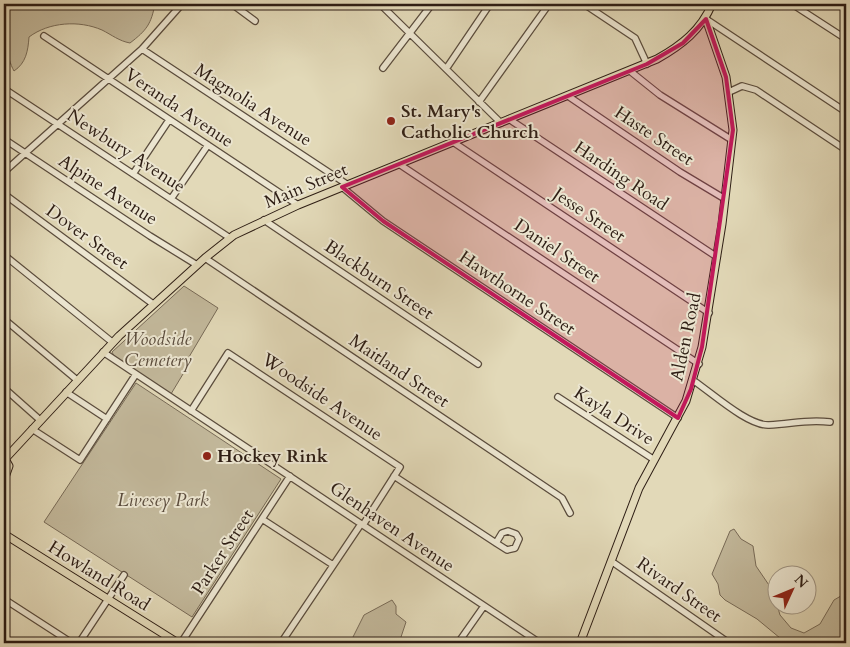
<svg xmlns="http://www.w3.org/2000/svg" width="850" height="647" viewBox="0 0 850 647" font-family="Cardo,serif">
<style>
.green{fill:#c3b99c;stroke:#786b58}
.lines{fill:none;stroke-linecap:round;stroke-linejoin:round}
.minor-casing{stroke:#5a4c3d;stroke-width:8}
.major-casing{stroke:#2d1d14;stroke-width:9}
.minor{stroke:#ece6d1;stroke-width:5.5}
.major{stroke:#e2d9b8;stroke-width:7}
.marked{fill:#c2185b;fill-opacity:0.2;stroke:#c2185b;stroke-width:4;stroke-linejoin:round}
.poi-dot{fill:#8f2418;stroke:#ece6d1;stroke-width:2}
.labels{text-anchor:middle;dominant-baseline:central;stroke-width:4;stroke-linejoin:round;paint-order:stroke}
.street-label{font-size:18px;fill:#2d1d14;stroke:#ece6d1}
.poi-label{font-size:18px;font-weight:bold;fill:#2d1d14;stroke:#ece6d1;text-anchor:start}
.park-label{font-size:18px;font-style:italic;fill:#5a4c3d;stroke:#ece6d1}
</style>
<rect width="100%" height="100%" fill="#e2d9b8"/>
<filter id="stains"><feTurbulence type="fractalNoise" baseFrequency=".004" numOctaves="4"/><feColorMatrix values="0 0 0 0 .2 0 0 0 0 .09 0 0 0 0 .02 0 0 0 .5 -.17"/></filter>
<radialGradient id="worn" r=".72"><stop offset=".6" stop-color="#630" stop-opacity="0"/><stop offset="1" stop-color="#630" stop-opacity=".3"/></radialGradient>
<path class="green" d="M4 4H155C151 24 147 30 130 43 119 41 112 35 102 30 79 20 49 22 29 37 28 51 26 63 14 71 7 59 0 25 8 14Z
M184 286 218 308 186 362 189 364 171 394 114 356 112 352Z
M136 383 281 479 192 617 44 522Z
M734 529 741 539 753 546 756 566 773 591 780 615 791 628 804 633 820 624 834 600 846 593V643H786L757 619 725 600 720 595 718 584 712 574 730 531Z
M392 600 396 606V614L406 622 399 643H350L364 615Z"/>
<g class="lines">
<g class="minor-casing">
<path id="minor" d="M232 4 255 21
M380 4 501 123
M584 4 635 38 647 64
M792 4 846 39
M706 19 846 112
M44 36 298 205
M142 49 348 185
M383 68 432 4
M446 69 490 4
M630 71 660 95 732 140
M6 90 230 238
M729 92 742 86 756 90 846 150
M568 96 680 172 725 199
M479 102 549 4
M509 119 717 257
M4 139 150 236 197 265
M453 142 709 313
M399 164 699 364
M4 172 142 49 182 4
M133 174 169 120
M342 187 383 221 678 418
M4 194 153 304
M171 199 208 145
M264 220 478 364
M4 255 112 342
M205 258 562 498 570 513
M4 319 77 380
M103 352 540 643
M694 381C712 393 748 426 769 425 792 424 806 419 830 422
M4 388 40 420
M66 392 107 419
M558 397 653 459
M191 411 228 353 400 467 363 525
M32 429 80 460 136 374
M394 476 496 543 507 550 515 548 519 539 516 534 508 531 502 533 496 543
M262 519 333 565
M611 561 729 643
M4 599 72 643
M79 643 124 575
M181 643 290 476
M281 643 361 524
M458 643 484 606"/>
</g>
<g class="major-casing">
<path id="major" d="M4 460 119 336 205 258 234 235 298 205 657 59C682 45 701 30 712 4
M4 480 9 466 5 459
M4 534 178 643
M580 643 639 488 686 401 702 347 722 224 733 130 726 77 706 19"/>
</g>
<use href="#minor" class="minor"/>
<use href="#major" class="major"/>
</g>
<path class="marked" d="M706 19 726 77 733 130 702 347 691 389 678 418 383 221 342 187 647 64 683 43Z"/>
<g class="poi-dot">
<circle cx="391" cy="121" r="5"/>
<circle cx="207" cy="456" r="5"/>
</g>
<g class="labels">
<g class="street-label">
<text transform="translate(253 105) rotate(33)">Magnolia Avenue</text>
<text transform="translate(179 108) rotate(34)">Veranda Avenue</text>
<text transform="translate(654 136) rotate(34)">Haste Street</text>
<text transform="translate(126 151) rotate(33)">Newbury Avenue</text>
<text transform="translate(621 176) rotate(34)">Harding Road</text>
<text transform="translate(306 186) rotate(-23)">Main Street</text>
<text transform="translate(108 190) rotate(33)">Alpine Avenue</text>
<text transform="translate(589 215) rotate(34)">Jesse Street</text>
<text transform="translate(87 237) rotate(36)">Dover Street</text>
<text transform="translate(557 251) rotate(34)">Daniel Street</text>
<text transform="translate(379 280) rotate(34)">Blackburn Street</text>
<text transform="translate(517 293) rotate(34)">Hawthorne Street</text>
<text transform="translate(686 337) rotate(-78)">Alden Road</text>
<text transform="translate(399 371) rotate(34)">Maitland Street</text>
<text transform="translate(322 397) rotate(34)">Woodside Avenue</text>
<text transform="translate(614 416) rotate(33)">Kayla Drive</text>
<text transform="translate(392 527) rotate(34)">Glenhaven Avenue</text>
<text transform="translate(223 552) rotate(-57)">Parker Street</text>
<text transform="translate(99 576) rotate(32)">Howland Road</text>
<text transform="translate(679 590) rotate(35)">Rivard Street</text>
</g>
<g class="poi-label">
<text x="401" y="111">St. Mary's<tspan x="401" dy="21">Catholic Church</tspan></text>
<text x="217" y="456">Hockey Rink</text>
</g>
<g class="park-label">
<text x="158" y="339">Woodside<tspan x="158" dy="21">Cemetery</tspan></text>
<text x="163" y="500">Livesey Park</text>
</g>
</g>
<rect width="850" height="647" fill="none" stroke="#e2d9b8" stroke-width="20"/>
<rect x="5" y="5" width="840" height="637" fill="none" stroke="#2d1d14" stroke-width="2.5"/>
<rect x="10" y="10" width="830" height="627" fill="none" stroke="#2d1d14"/>
<g transform="translate(792 590) rotate(46)"><circle r="24" fill="#ece6d1" stroke="#a09685"/>
<path d="M0-4L9 19L0 12L-9 19Z" fill="#8f2418"/>
<text y="-8" font-size="14" font-weight="bold" text-anchor="middle" fill="#2d1d14">N</text>
</g>
<rect width="100%" height="100%" filter="url(#stains)"/>
<rect width="100%" height="100%" fill="url(#worn)"/>
</svg>
